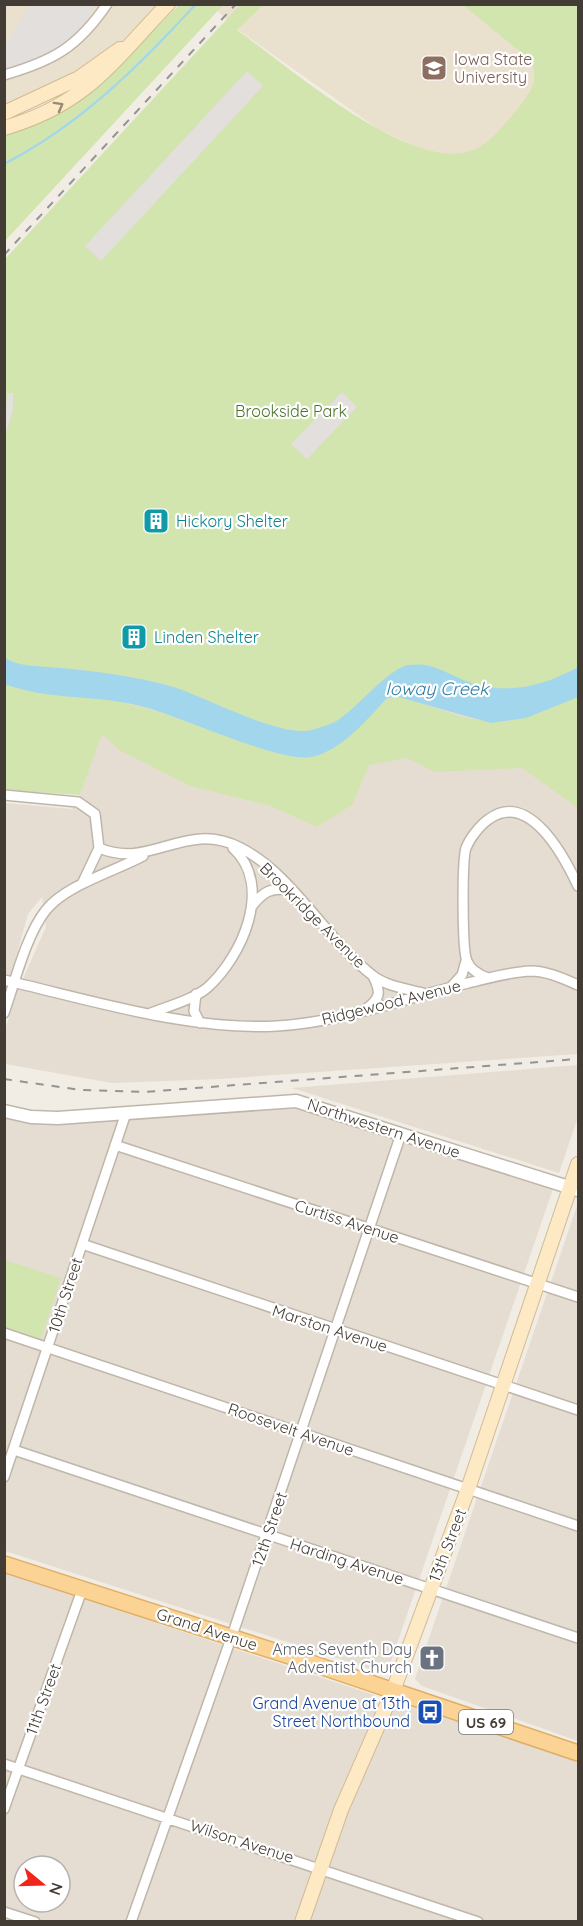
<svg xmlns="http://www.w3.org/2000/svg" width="583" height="1926" viewBox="0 0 583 1926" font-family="Quicksand,sans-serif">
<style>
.residential{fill:#e5ddd2;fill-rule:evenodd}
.education{fill:#eae0ce}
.green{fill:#d2e5ae;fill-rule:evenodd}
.parking{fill:#e2dfdc}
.water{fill:#a1d6ed}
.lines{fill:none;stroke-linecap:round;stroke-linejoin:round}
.stream{stroke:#a1d6ed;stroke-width:2}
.minor-casing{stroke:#bfb6aa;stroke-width:12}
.tertiary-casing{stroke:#bfb6aa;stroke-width:15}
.secondary-casing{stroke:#d1bb95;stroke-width:16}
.primary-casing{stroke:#dfae64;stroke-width:18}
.minor{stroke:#fff;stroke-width:9}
.tertiary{stroke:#fff;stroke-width:12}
.secondary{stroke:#fde9c3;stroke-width:14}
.primary{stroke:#fbd394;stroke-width:15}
.rail{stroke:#949494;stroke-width:2;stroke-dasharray:8 8;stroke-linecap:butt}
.oneway{stroke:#978a74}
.labels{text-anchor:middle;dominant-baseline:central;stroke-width:4.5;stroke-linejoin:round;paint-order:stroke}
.shield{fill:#fff;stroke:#7b7671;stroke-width:1.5}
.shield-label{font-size:15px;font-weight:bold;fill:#433c34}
.education-label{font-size:16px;fill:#785e54;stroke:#fff;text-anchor:start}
.park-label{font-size:16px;fill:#4d732a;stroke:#fff}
.culture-label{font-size:16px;fill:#0d838f;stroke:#fff;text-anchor:start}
.street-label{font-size:16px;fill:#433c34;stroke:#fff}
.worship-label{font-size:16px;fill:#5b616d;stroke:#fff;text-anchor:end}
.transit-label{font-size:16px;fill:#164399;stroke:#fff;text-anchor:end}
.water-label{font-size:18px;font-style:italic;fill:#2f7ea3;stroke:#fff}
</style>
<rect width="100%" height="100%" fill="#f1ece4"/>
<path class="residential" d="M402 681 578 726V1054L219 1079 112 1083 5 1064V1030L17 992 46 927 42 897 28 914 5 997V803L72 809 80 795 117 689Z
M578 1065V1117L559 1173 292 1088Z
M297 1107 554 1186 388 1670 377 1671 5 1551 4 1116 40 1122 71 1123Z
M578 1203V1741L422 1686 415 1679Z
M5 1573 374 1695 378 1702 375 1713 341 1791 294 1921 5 1922ZM24 1866H60V1902H24Z
M393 1691 578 1753V1921L302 1922Z"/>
<path class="education" d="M5 5H168L99 64 5 113Z
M211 5H578V208L468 171 378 129 237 29Z"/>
<path class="green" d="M179 5H223L5 241V133L73 103 98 86Z
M240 5H263L237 30C289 67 399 163 463 153 488 149 504 125 519 107 531 92 541 77 529 59L463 5H578V808L522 768 435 772 407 758 369 765 352 805 317 827 271 806 190 786 119 750 102 734 80 795 5 790V259ZM402 681 537 713C486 735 445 708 395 696L386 699 344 739 309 757 254 746 189 720 114 700 197 711 317 746Z
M5 1260 61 1278 41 1339 5 1327Z"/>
<path class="parking" d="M30 5H95L81 30 59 50 14 68 5 69V47Z
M247 71 263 86 101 261 85 246Z
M342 392 357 407 307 459 291 444Z
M7 393H13V410L5 437Z"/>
<path class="water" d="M5 658C22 668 43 666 62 668 99 672 134 676 170 686 205 696 279 738 312 730 320 727 331 725 338 720 357 708 390 667 409 665 429 662 444 671 461 679 500 697 543 687 578 667V697L526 718 491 723 395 696 386 699C367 720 340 752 311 757 277 762 183 717 144 707 98 694 49 701 5 684Z"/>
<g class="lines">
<path class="stream" d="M4 164C80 125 139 66 196 4"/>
<g class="minor-casing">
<path id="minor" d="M4 75C53 61 78 47 107 4
M4 795 78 802 95 814 99 848 82 884
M99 848C152 870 185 819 241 848 293 875 326 939 372 975 385 986 407 989 423 993
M252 906C263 892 271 887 289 890
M488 978C480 975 470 969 467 961 462 951 462 859 466 848 470 838 480 825 489 819 529 790 564 856 578 886
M4 980C91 1000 189 1031 277 1026 343 1022 405 998 468 983 489 978 509 972 531 971 547 971 564 979 578 985
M451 987 462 975 466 961
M196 994 194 1011 200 1023
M366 1009C381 998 381 992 373 976
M4 1013C15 982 26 935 46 910 66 885 115 871 143 856
M151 1013C169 1006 192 1000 207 988 242 957 274 886 233 848
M115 1145 578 1297
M82 1244 578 1410
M4 1333 578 1526
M14 1450 578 1638
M4 1477 126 1113
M4 1764 478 1922
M4 1809 82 1590
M4 1912 35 1922
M131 1922 235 1627 401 1134"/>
</g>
<g class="tertiary-casing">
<path id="tertiary" d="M4 1111 31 1117 58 1118 296 1101 578 1190"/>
</g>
<g class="secondary-casing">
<path id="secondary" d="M4 113 79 78 120 49
M4 128C87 104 112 62 168 4
M302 1922 341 1810 393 1691 468 1489 578 1164"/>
</g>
<g class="primary-casing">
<path id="primary" d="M4 1564 308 1662 578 1753"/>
</g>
<use href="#minor" class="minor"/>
<use href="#tertiary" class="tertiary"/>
<use href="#secondary" class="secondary"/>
<use href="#primary" class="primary"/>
<path class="rail" d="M4 255 236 4
M4 1079 81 1090 144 1092 578 1059"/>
</g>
<defs><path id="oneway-chevron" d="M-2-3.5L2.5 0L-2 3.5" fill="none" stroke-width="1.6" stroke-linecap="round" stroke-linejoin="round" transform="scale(1.5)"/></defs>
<use class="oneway" href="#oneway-chevron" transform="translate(59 106) rotate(-29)"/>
<defs>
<g id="university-square" transform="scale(1.35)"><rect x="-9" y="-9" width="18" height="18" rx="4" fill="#8d6e63" stroke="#fff"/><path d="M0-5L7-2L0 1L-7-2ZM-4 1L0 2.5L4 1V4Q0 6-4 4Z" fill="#fff"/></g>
<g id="building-square" transform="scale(1.35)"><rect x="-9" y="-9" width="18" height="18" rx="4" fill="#0f9aa8" stroke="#fff"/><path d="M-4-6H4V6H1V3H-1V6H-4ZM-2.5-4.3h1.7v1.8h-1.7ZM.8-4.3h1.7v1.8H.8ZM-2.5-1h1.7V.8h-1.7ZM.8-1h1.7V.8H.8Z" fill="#fff"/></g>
<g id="church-square" transform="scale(1.35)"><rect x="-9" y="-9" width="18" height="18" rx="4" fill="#6b7280" stroke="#fff"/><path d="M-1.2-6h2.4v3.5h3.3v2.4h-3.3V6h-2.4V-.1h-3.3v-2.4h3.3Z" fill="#fff"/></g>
<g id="bus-square" transform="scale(1.35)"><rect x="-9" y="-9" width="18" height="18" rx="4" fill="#1a4fb4" stroke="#fff"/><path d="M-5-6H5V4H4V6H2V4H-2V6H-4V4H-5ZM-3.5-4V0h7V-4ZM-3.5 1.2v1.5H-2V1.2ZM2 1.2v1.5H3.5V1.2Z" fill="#fff"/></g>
</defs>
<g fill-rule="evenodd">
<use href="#university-square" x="434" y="68"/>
<use href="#building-square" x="156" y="521"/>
<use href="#building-square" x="134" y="637"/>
<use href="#church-square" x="432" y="1658"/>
<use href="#bus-square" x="430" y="1712"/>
</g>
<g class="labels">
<rect class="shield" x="459" y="1710" width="54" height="24" rx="4.5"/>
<g class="shield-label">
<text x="486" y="1722">US 69</text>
</g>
<g class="education-label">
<text x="454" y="59">Iowa State<tspan x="454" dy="18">University</tspan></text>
</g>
<g class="park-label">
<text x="291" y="411">Brookside Park</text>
</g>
<g class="culture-label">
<text x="176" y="521">Hickory Shelter</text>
<text x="154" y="637">Linden Shelter</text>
</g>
<g class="street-label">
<text transform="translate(313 915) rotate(45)">Brookridge Avenue</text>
<text transform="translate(391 1002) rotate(-14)">Ridgewood Avenue</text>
<text transform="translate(384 1128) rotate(18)">Northwestern Avenue</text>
<text transform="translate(347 1221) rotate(18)">Curtiss Avenue</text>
<text transform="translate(65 1295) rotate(-72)">10th Street</text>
<text transform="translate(330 1328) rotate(18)">Marston Avenue</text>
<text transform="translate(291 1429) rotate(19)">Roosevelt Avenue</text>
<text transform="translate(269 1529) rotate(-71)">12th Street</text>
<text transform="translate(447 1545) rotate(-69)">13th Street</text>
<text transform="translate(347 1561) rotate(18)">Harding Avenue</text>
<text transform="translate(207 1629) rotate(18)">Grand Avenue</text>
<text transform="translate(43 1699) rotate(-70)">11th Street</text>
<text transform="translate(242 1841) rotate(18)">Wilson Avenue</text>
</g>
<g class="worship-label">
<text x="412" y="1649">Ames Seventh Day<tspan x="412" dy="18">Adventist Church</tspan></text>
</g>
<g class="transit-label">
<text x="410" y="1703">Grand Avenue at 13th<tspan x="410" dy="18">Street Northbound</tspan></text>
</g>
<g class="water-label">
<text x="437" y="688">Ioway Creek</text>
</g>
</g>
<rect width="583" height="1926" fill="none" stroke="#433c34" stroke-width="12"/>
<g transform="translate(42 1884) rotate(109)"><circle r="28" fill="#ffffff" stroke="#b4b1ae" stroke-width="1.5"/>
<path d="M0-4.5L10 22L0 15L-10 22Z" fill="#f32419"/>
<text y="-9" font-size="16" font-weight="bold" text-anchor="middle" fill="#433c34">N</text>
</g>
</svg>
